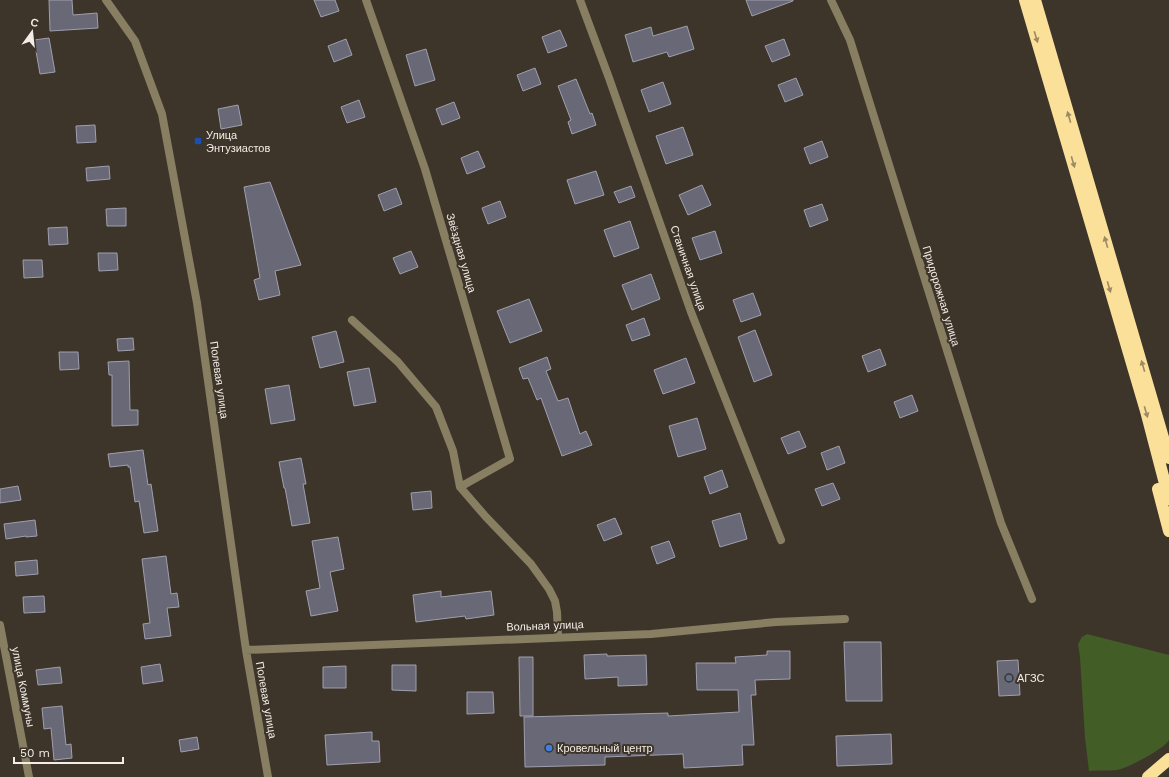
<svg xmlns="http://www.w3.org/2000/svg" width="1169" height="777" viewBox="0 0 1169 777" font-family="'Work Sans',sans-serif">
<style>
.green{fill:#435d27}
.building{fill:#696877;stroke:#9f9fae}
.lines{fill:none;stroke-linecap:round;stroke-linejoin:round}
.street{stroke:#887e62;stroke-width:8}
.highway{stroke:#fbe09a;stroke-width:12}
.oneway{fill:#9c8a62}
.transit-dot{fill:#1a4fb4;stroke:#3d352a;stroke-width:1.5}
.service-dot{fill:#5c6f8a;stroke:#3d352a;stroke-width:1.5}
.shop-dot{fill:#3f7fe0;stroke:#3d352a;stroke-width:1.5}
.labels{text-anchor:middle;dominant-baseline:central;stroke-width:4;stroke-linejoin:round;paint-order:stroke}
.poi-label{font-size:11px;fill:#f3ede6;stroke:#3d352a;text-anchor:start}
.street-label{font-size:11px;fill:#f3ede6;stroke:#3d352a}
</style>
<rect width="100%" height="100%" fill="#3d352a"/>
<path class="green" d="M1087 634 1169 655V740C1164 749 1128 768 1117 770 1108 771 1098 770 1089 771L1085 738 1080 657 1078 644 1082 637Z"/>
<path class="building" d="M49 0H72L73 15 97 13 98 28 50 31Z
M314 0H335L339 11 321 17Z
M746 0H793V1L752 16Z
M687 26 694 49 669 57 667 52 633 62 625 35 651 27 653 36Z
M560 30 567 46 548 53 542 37Z
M49 38 55 72 40 74 34 40Z
M346 39 352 55 334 62 328 46Z
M784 39 790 55 772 62 765 46Z
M426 49 435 80 415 86 406 55Z
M535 68 541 84 523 91 517 75Z
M796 78 803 95 785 102 778 85Z
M576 79 590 114 592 113 596 125 572 134 568 122 571 120 558 86Z
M663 82 671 104 649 112 641 90Z
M359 100 365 117 347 123 341 107Z
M454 102 460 118 442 125 436 109Z
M238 105 242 125 221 129 218 109Z
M95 125 96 142 77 143 76 126Z
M683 127 693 155 666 164 656 136Z
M822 141 828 157 810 164 804 148Z
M478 151 485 167 467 174 461 158Z
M109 166 110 179 87 181 86 168Z
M596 171 604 195 575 204 567 180Z
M270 182 301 265 275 271 280 295 259 300 254 280 260 278 244 187Z
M702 185 711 205 688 215 679 195Z
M631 186 635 197 619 203 614 192Z
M396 188 402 204 384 211 378 195Z
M500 201 506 217 488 224 482 208Z
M822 204 828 220 810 227 804 210Z
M126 208V226H107L106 209Z
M630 221 639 248 614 257 604 230Z
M67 227 68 244 49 245 48 228Z
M715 231 722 253 700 260 692 238Z
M411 251 418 267 400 274 393 258Z
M98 253H117L118 270 99 271Z
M23 260H42L43 277 24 278Z
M651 274 660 299 632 310 622 285Z
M753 293 761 315 741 322 733 300Z
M529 299 542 331 510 343 497 311Z
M644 318 650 335 632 341 626 325Z
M755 330 772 375 754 382 738 337Z
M336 331 344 362 320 368 312 337Z
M133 338 134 350 118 351 117 339Z
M880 349 886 365 868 372 862 356Z
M59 352H78L79 369 60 370Z
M547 357 551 369 546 371 558 401 568 398 580 434 586 431 592 445 562 456 541 398 537 400 528 378 523 379 519 368Z
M686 358 695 383 663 394 654 370Z
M129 361 130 410H138V425L112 426V375H109L108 362Z
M369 368 376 402 354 406 347 372Z
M289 385 295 420 271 424 265 389Z
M912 395 918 411 900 418 894 402Z
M697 418 706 449 678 457 669 426Z
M799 431 806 447 788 454 781 438Z
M839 446 845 463 827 470 821 453Z
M143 450 148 485 151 484 158 531 144 533 139 501 135 502 130 467H128V465L110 467 108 454Z
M301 458 306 484H303L310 523 292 526 285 488H284L279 462Z
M722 470 728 487 710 494 704 477Z
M833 483 840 499 822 506 815 489Z
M18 486 21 500 0 503V489Z
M431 491 432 508 413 510 411 493Z
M740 513 747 539 720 547 712 521Z
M615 518 622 534 604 541 597 525Z
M35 520 37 536 26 537V536L6 539 4 524Z
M338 537 344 569 330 572 338 611 311 616 306 591 320 588 312 541Z
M669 541 675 557 657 564 651 547Z
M166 556 171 594 177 593 179 607 167 608 171 636 145 639 143 624 150 623 142 559Z
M37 560 38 574 16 576 15 562Z
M441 591V597L491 591 494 615 466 619 465 616 416 622 413 595Z
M44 596 45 612 24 613 23 597Z
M844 642H881L882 701H846Z
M767 651H790V679L755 680 756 695H751L754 745H742L743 765 684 768 683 754 605 757V765L525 767 524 717 668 713V716L739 712 738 690H697L696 663H736L735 657 767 655Z
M607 654V656L646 655 647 685 618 686V677L585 679 584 655Z
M519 657H533V716H520Z
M1018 660 1020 695 999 696 997 661Z
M160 664 163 681 143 684 141 667Z
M392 665H416V691L392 690Z
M346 666V688H323V667Z
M60 667 62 683 38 685 36 670Z
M467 692H493L494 713 467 714Z
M62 706 66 745 71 744 72 758 54 760 51 728 44 729 42 708Z
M372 732V741H379L380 762 327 765 325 735Z
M891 734 892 764 837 766 836 736Z
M197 737 199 749 181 752 179 740Z"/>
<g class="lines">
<path class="street" d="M106 0 135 41 162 114 197 303 246 650 268 777
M366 0 425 169 510 459 460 487
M580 0 609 78 691 312 781 540
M831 0 850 40 1001 523 1032 599
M352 320 398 362 436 407 453 451 460 487 486 517 531 564 549 589 555 601 557 612 558 637
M0 625 29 777
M246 650 651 634 776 622 845 619"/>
<path class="highway" d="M1025 0 1146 411 1169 499
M1035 0 1169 458
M1158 489 1169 531
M1148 777 1169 759"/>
</g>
<defs><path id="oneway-solid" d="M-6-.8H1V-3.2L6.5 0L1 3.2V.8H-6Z"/></defs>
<g class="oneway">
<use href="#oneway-solid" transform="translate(1036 37) rotate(73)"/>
<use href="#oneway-solid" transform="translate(1069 117) rotate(-106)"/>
<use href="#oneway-solid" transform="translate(1073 162) rotate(74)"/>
<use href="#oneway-solid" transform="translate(1106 242) rotate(-106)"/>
<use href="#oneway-solid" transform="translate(1109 287) rotate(74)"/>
<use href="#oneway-solid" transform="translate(1143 366) rotate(-106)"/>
<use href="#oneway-solid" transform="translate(1146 412) rotate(74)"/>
</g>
<rect class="transit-dot" x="194" y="137" width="8" height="8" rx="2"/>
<circle class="service-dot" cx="1009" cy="678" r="4"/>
<circle class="shop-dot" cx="549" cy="748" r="4"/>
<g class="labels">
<g class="poi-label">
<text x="206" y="135">Улица<tspan x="206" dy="13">Энтузиастов</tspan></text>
<text x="1017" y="678">АГЗС</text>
<text x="557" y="748">Кровельный центр</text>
</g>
<g class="street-label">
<text transform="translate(461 253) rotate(74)">Звёздная улица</text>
<text transform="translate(688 268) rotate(71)">Станичная улица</text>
<text transform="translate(941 296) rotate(73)">Придорожная улица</text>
<text transform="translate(219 380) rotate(82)">Полевая улица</text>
<text transform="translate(545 626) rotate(-2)">Вольная улица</text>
<text transform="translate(23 687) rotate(79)">улица Коммуны</text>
<text transform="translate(266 700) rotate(80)">Полевая улица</text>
</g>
</g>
<g transform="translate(32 32) rotate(15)" stroke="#3d352a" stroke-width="3" paint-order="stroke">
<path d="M0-3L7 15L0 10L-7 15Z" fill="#f3ede6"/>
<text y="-6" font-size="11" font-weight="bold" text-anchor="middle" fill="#f3ede6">С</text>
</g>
<path d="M14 757v6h109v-6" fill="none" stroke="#f3ede6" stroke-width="2"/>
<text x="20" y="757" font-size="12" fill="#f3ede6" stroke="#3d352a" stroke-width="3" paint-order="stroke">50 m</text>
</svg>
